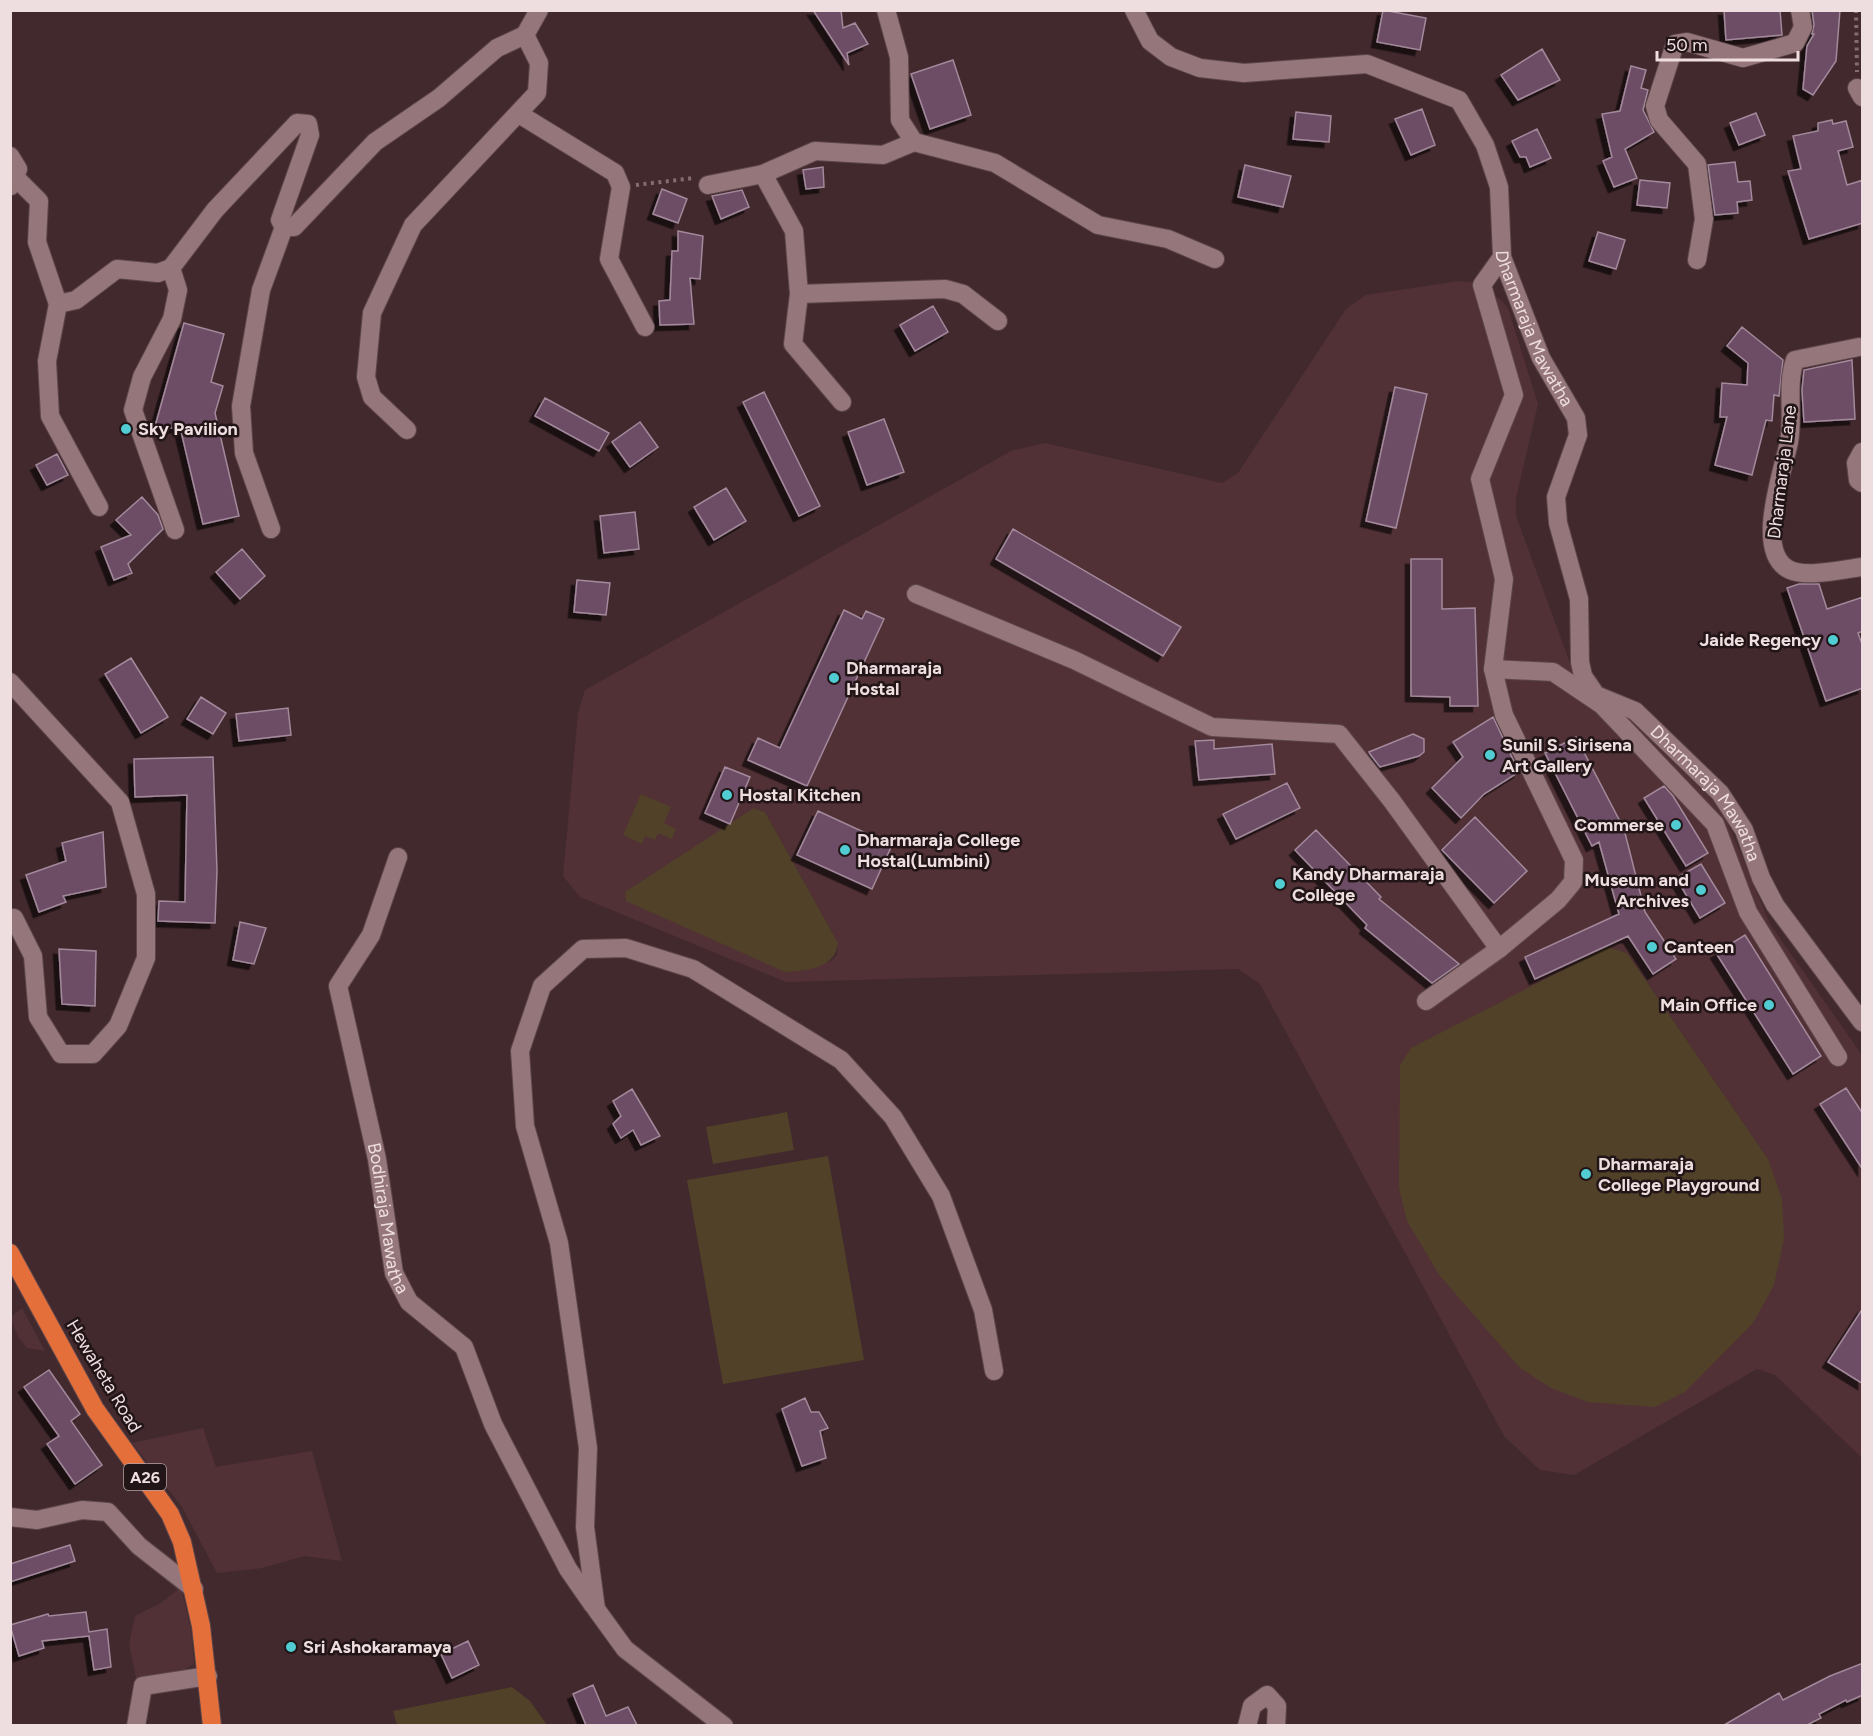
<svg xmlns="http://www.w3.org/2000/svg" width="1873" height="1736" viewBox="0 0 1873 1736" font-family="Figtree,sans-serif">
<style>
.built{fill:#513136;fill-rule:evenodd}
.green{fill:#514128}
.building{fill:#6d4d65;stroke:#a2899b;stroke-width:1.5;filter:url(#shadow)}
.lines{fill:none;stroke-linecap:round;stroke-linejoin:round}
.minor-casing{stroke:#5c464a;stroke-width:20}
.highway-casing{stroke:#5c464a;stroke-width:20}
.path{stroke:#836d70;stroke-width:4;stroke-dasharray:3 4.5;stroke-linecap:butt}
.minor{stroke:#95767a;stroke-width:18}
.highway{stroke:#e46f3a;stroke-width:18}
.poi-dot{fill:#51ccd2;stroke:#211517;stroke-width:2}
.labels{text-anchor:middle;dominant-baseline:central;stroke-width:5;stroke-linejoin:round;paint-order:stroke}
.shield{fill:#211517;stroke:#b1a2a4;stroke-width:1.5}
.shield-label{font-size:16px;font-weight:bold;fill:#efdee0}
.street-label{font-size:18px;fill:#efdee0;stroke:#211517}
.poi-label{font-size:18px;font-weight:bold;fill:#efdee0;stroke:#211517;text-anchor:start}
</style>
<defs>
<filter id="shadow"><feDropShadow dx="-5.5" dy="5.5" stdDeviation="0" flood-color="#0009"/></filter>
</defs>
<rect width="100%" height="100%" fill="#42292d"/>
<path class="built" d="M1459 281 1471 282 1500 299 1508 308 1538 404 1516 498V516L1570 663 1722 809 1770 924 1862 1055V1458L1775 1375 1757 1369 1574 1475 1540 1470 1504 1436 1260 984 1238 969 786 982 580 897 563 876 578 713 585 690 1011 451 1045 443 1222 483 1238 473 1346 309 1366 295ZM755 808 765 812 838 943 837 955 831 961 799 971ZM1608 947 1627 953 1768 1159Z
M22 1308 45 1351 27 1348 19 1338 10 1318Z
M203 1428 216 1467 312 1451 342 1561 304 1556 262 1568 217 1573 182 1507 132 1443Z
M181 1587 191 1630 194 1664 176 1674 137 1682 129 1644 135 1616 161 1603Z"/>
<path class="green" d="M641 794 671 807 664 823 676 829 672 839 658 833 655 840 645 836 642 844 623 835Z
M754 808 765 812 838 943C836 968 806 971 785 972L626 901 625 892Z
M1608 947 1627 953 1768 1159 1782 1199 1784 1239 1774 1285 1753 1323 1685 1392 1655 1407 1588 1402 1551 1388 1520 1368 1440 1276 1407 1221 1399 1188 1400 1065 1411 1048Z
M787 1112 794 1150 713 1164 706 1127Z
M828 1156 864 1360 723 1384 687 1180Z
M512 1687 530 1701 547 1725H397L393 1711Z"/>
<path class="building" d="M813 10H841L843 28 855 23 868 44 847 53 849 65Z
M1383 10 1426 18 1420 50 1377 42Z
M1724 10H1780L1782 35 1726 40Z
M1812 10H1840L1836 61 1813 95 1803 89 1807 46 1814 34H1812L1814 25Z
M1542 49 1560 80 1518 100 1501 75Z
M953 60 971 115 930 129 911 74Z
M1631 66 1646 70 1641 88 1648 90 1643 110 1654 132 1625 149 1637 178 1614 187 1603 161 1612 157 1602 114 1620 111Z
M1422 109 1435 145 1411 155 1395 119Z
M1296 112 1331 116 1329 142 1293 139Z
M1756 113 1765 135 1739 145 1730 123Z
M1832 120 1833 124 1846 121 1853 147 1838 151 1847 185 1863 180V223L1809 239 1788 171 1801 169 1793 136 1818 131V123Z
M1537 129 1551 158 1530 167 1526 157H1520L1512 141Z
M1735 162 1738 182 1750 181 1752 200 1737 202 1738 213 1715 215 1708 165Z
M1245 165 1291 176 1283 207 1238 197Z
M823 167 824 187 806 189 803 170Z
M1640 180 1670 183 1667 208 1637 205Z
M662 189 687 199 678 223 653 214Z
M742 190 749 207 721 219 712 196Z
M678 231 703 236 700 279 690 278 694 324 660 325 659 301 670 300 672 251H678Z
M1598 232 1625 240 1616 269 1589 261Z
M933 306 948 332 915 351 900 325Z
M184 323 224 334 211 382 223 386 215 413 239 516 203 524 180 427 154 430Z
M1742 327 1783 360 1779 396 1774 395 1772 421 1766 420 1752 475 1715 465 1727 417H1720L1722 383 1747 385 1748 363 1727 346Z
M1852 360 1855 419 1804 422 1802 390 1804 370Z
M1395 387 1427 394 1396 528 1366 521Z
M764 392 820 506 799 516 743 402Z
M545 398 609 433 599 451 535 416Z
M884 419 904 472 867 485 848 432Z
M640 422 658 447 630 467 612 442Z
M57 454 68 475 47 485 36 465Z
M726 488 746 521 714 540 694 507Z
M142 497 158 515 163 529 128 564 132 573 114 580 101 547 131 535 116 520Z
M635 512 639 549 604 553 600 516Z
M1013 529 1181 627 1163 656 996 559Z
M242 549 265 576 240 599 216 572Z
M1411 559H1442V609L1475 608 1478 706H1450V697L1411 696Z
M577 580 610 583 606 615 574 612Z
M1799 584H1819L1827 609 1863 597V631L1858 633 1863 647V688L1826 701 1787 588Z
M844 610 862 619 866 611 884 619 807 786 748 760 758 738 780 748Z
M131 658 168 717 141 733 105 674Z
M201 697 226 713 213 734 187 719Z
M288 708 291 735 239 741 236 714Z
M1493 717 1519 772 1484 794 1461 818 1432 788 1463 757 1453 742Z
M1413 734 1424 739V752L1419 756 1380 767 1370 754 1369 752Z
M1576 737 1624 829 1645 912 1676 959 1653 974 1628 936 1535 979 1525 957 1619 914 1599 842 1592 846 1545 753Z
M1214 740V749L1272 744 1275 774 1199 780 1195 741Z
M213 757 217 871 215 923 158 921 159 901 185 902 187 795 135 797 134 759Z
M725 767 750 777 730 824 705 813Z
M1287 783 1300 808 1236 839 1223 814Z
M1664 786 1673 796 1708 853 1686 866 1644 798Z
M818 811 892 845 872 889 797 855Z
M1475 817 1527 871 1494 903 1442 850Z
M1316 830 1381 897 1379 899 1459 964 1432 983 1365 928 1367 925 1295 850Z
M103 832 106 887 63 896 66 902 39 912 26 875 66 861 62 843Z
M1701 864 1725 903 1700 918 1676 878Z
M240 922 266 928 254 964 233 960Z
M1745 935 1821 1056 1793 1074 1716 953Z
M59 949 96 951 95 1006 62 1004Z
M1846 1088 1863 1114V1170L1820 1104Z
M632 1089 660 1136 641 1145 633 1130 621 1138 613 1124 621 1116 613 1101Z
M1863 1308V1384L1828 1362Z
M49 1370 80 1414 71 1421 102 1465 75 1484 47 1444 59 1436 24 1387Z
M805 1398 811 1412H819L828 1428 820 1431 826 1458 802 1466 782 1409Z
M70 1545 75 1561 10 1582V1564Z
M86 1612 89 1632 107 1629 111 1667 94 1670 89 1636 42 1641 44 1648 19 1656 10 1625 48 1614 49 1616Z
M468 1641 479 1665 452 1678 441 1654Z
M1863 1663V1695L1847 1702 1846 1700 1819 1714 1821 1718 1807 1725H1724L1779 1693 1783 1700 1830 1676Z
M593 1685 606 1716 628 1707 637 1725H586L573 1694Z"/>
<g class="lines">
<g class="minor-casing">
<g id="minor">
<path d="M886 10 899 57 900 120 914 142 995 163 1098 225 1168 239 1215 259"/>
<path id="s1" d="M1134 10 1150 41 1171 57 1200 68 1244 73 1367 64 1459 100 1485 145 1499 187 1502 257 1541 358 1576 418 1578 435 1556 497 1558 523 1579 599 1580 662 1583 676 1596 695 1635 711 1720 793 1744 830 1761 878 1775 905 1862 1022"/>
<path d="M1857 88 1862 97"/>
<path d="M519 114 615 173 621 187 609 259 645 327"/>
<path d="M10 156 18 169 11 186"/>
<path d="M763 174 794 231 799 294 793 344 842 402"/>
<path d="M15 177 39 201 37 242 58 304 76 300 117 269 158 273 171 268 215 210 297 123 308 124 310 135 280 220 284 227H294L375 142 439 98 497 48 525 35 539 10"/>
<path d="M708 185 763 174 815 151 883 155 914 142"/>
<path d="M1697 260 1704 219 1697 164 1659 120 1655 106 1675 44 1687 42 1743 58 1795 43 1803 27 1800 10"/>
<path d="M171 268 178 290 172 319 142 377 133 410 175 530"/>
<path d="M799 294 945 289 963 294 998 321"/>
<path d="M58 304 47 361 50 416 99 507"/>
<path d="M1859 347 1795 360C1786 385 1794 415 1789 442 1783 471 1753 553 1790 570 1807 578 1844 569 1862 567"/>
<path d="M407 430 372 397 366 377 372 313 413 225 537 93 539 63 525 35"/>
<path d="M1862 452 1856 463 1858 480 1862 483"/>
<path d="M271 529 244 453 241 406 261 290 284 227"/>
<path d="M916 594 1074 660 1212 727 1339 734 1392 801 1499 949"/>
<path d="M1493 669 1553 672 1602 705 1715 824 1748 912 1838 1057"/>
<path d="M10 682 120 802 146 894V958L118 1026 93 1054H61L38 1017 33 956 14 918 10 920"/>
<path id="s2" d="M398 857 371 935 338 986 377 1159 394 1273 409 1302 464 1347 493 1424 568 1569 593 1605"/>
<path d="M1426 1001 1499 949 1558 900 1573 882 1574 860 1504 715 1493 669 1504 579 1480 479 1514 395 1482 285 1502 257"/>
<path d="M10 1517 37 1520 82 1510 108 1512 139 1546 194 1589"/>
<path d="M136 1726 143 1686 208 1676"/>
<path d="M724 1726 625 1649 596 1609 585 1527 588 1448 559 1243 525 1126 520 1051 542 986 583 949 626 948 693 969 841 1060 893 1117 941 1196 983 1310 994 1371"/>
<path d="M1247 1726 1252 1706 1267 1695 1277 1706 1276 1726"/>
</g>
</g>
<g class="highway-casing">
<path id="highway" d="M10 1253 95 1409 170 1514 182 1542 201 1626 212 1726"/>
</g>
<path class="path" d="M1856 10 1857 72
M636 185 694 178"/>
<use href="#minor" class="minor"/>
<use href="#highway" class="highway"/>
</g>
<g class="poi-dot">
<circle cx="126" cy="429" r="6"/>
<circle cx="1833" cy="640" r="6"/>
<circle cx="834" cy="678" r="6"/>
<circle cx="1490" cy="755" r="6"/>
<circle cx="727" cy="795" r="6"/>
<circle cx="1676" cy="825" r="6"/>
<circle cx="845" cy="850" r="6"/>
<circle cx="1280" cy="884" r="6"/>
<circle cx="1701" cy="890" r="6"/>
<circle cx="1652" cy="947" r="6"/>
<circle cx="1769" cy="1005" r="6"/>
<circle cx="1586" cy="1174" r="6"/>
<circle cx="291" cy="1647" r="6"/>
</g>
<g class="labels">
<rect class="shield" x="124" y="1464" width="42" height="26" rx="4.5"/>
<g class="shield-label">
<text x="145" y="1477">A26</text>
</g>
<g class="street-label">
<text stroke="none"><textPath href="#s1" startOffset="603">Dharmaraja Mawatha</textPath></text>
<text transform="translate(1782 472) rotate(-83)">Dharmaraja Lane</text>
<text stroke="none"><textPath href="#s1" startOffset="1143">Dharmaraja Mawatha</textPath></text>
<text stroke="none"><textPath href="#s2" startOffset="381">Bodhiraja Mawatha</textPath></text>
<text transform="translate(104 1376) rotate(59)">Hewaheta Road</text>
</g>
<g class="poi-label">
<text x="138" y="429">Sky Pavilion</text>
<text x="1821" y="640" text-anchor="end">Jaide Regency</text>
<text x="846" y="668">Dharmaraja<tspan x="846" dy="21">Hostal</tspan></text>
<text x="1502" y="745">Sunil S. Sirisena<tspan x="1502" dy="21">Art Gallery</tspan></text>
<text x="739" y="795">Hostal Kitchen</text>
<text x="1664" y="825" text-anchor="end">Commerse</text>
<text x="857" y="840">Dharmaraja College<tspan x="857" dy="21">Hostal(Lumbini)</tspan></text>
<text x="1292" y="874">Kandy Dharmaraja<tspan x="1292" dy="21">College</tspan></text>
<text x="1689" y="880" text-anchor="end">Museum and<tspan x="1689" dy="21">Archives</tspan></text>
<text x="1664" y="947">Canteen</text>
<text x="1757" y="1005" text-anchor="end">Main Office</text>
<text x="1598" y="1164">Dharmaraja<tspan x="1598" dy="21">College Playground</tspan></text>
<text x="303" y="1647">Sri Ashokaramaya</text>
</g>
</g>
<rect width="1873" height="1736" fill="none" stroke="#efdee0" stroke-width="24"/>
<path d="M1657 51v9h141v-9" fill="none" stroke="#efdee0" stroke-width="3"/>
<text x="1666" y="51" font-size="18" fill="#efdee0" stroke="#211517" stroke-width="4.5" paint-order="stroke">50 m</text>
</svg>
